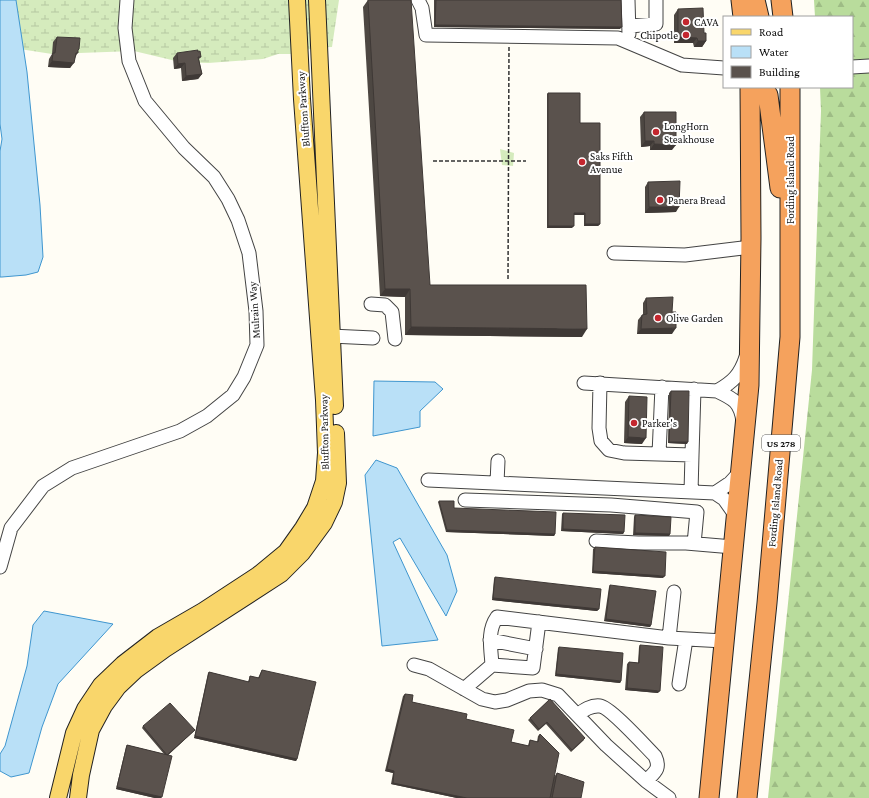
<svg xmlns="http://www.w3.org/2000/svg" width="869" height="798" viewBox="0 0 869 798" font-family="'Crimson Pro',serif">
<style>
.forest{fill:url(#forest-firs)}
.wetland{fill:url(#wetland-marsh)}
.park{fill:#d5ebbd}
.water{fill:#b9e0f7;stroke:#3f96cf}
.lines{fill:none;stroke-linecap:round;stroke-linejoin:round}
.minor-casing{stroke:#444;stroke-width:15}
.major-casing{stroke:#222;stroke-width:18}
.highway-casing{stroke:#222;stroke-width:21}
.path{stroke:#333;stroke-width:1.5;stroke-dasharray:4 2;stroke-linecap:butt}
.minor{stroke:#fff;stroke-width:13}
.major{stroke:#f9d66b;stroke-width:16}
.highway{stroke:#f5a25d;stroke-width:19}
.wall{fill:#4d4742}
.shaded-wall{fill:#3f3936}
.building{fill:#5a524d;stroke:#3f3936}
.poi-dot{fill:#c4262e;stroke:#fff;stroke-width:1.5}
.labels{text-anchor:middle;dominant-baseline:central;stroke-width:4;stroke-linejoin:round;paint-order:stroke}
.shield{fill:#fff;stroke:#585858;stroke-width:1}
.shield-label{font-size:10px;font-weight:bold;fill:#111}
.poi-label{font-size:11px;fill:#111;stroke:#fff;text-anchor:start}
.street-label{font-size:11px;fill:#111;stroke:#fff}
</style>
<defs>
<pattern id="forest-firs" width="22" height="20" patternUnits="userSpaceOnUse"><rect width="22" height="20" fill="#b9dc9c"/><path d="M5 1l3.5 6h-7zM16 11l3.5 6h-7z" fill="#9ebc85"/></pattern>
<pattern id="wetland-marsh" width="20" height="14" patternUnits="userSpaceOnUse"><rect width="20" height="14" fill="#d5ebbd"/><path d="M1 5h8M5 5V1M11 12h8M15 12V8" fill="none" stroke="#b6c8a1"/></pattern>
</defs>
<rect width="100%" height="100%" fill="#fffdf5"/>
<path class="forest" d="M814 0H869V798H768L812 370 821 111 820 87H852V17H815Z"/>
<path class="wetland" d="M0 0H339L332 47 313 48 295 54H278L263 59 208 63 180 62 134 51 52 54 0 46Z"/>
<path class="park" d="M500 149 514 153 513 166 502 165Z"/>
<path class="water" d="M0 0H16L27 72 40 205 43 257 38 272 26 275 2 277H0V151L2 139 0 124Z
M374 381 435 382 443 389 420 411V427L373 436Z
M376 460 397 468 447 555 457 591 446 616 400 538 393 542 438 640 382 646 365 475Z
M44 611 113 624 58 684 42 727 29 773 11 777 0 771V754L5 746 27 666 33 625Z"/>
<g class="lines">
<g class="minor-casing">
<path id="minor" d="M418 0 422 8 426 35 618 38 682 65 724 68
M628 0 629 34
M629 26 656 24V0
M852 67 869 66
M614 253 685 255 751 247
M371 304 385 305 392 312 395 339
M331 336 373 338
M584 383 717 391C734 399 740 402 743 421
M600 383 599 428 601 441 609 450 624 453 692 455 694 389
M717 391C733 382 740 375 746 357
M659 454 662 387
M428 480 715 493
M497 483 498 461
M691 492 692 455
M465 500 611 505 697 512 694 544
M736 516 724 499 715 493 730 483 741 471
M596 541 638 543H686L733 547
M0 567 11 528 43 486 72 468 180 431 207 416 233 395 244 377 257 345 256 311 249 253 238 220 228 199 214 177 184 148 145 101 129 61 125 28 127 0
M539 622 533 668 492 665C491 648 487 631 497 617L669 638 724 641
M669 638 674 592
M490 640 536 649
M414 665 429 669 482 699 495 702 507 700 529 691 542 690 558 695 606 745 646 781 669 798
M679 684 686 639
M464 689 492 665
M577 715C584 710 591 705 600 706 610 707 646 747 655 756 661 769 655 772 646 781"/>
</g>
<g class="major-casing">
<path id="major" d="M317 0 335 406
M58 798 74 733 85 709 101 685 123 664 158 637 203 611 258 575 286 552 303 528 315 508 324 481 326 453 324 400 302 99 297 0
M78 798 81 775 91 730 104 706 118 687 136 670 165 649 281 574 302 553 324 523 334 502 338 483 336 433"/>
</g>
<g class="highway-casing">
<path id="highway" d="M741 0 743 17
M755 0 759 17
M781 0 783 17
M762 87 768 95 780 188
M709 798 749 385 751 238 750 87
M747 798 767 603 790 337V87"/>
</g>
<path class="path" d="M433 161H526
M508 279 509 46"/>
<use href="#minor" class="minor"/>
<use href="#major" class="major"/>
<use href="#highway" class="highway"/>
</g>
<path class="wall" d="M368 0 430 285 582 337 405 335V297L380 296 363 7Z
M434 0H621L620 29 434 27Z
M678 9 704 33 706 41 702 47H694L693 43H674V15Z
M57 37 78 52 70 68 48 67 49 59 52 54 53 42Z
M198 52 201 57 199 59 202 74 198 79 182 81 181 68 174 69 173 58 177 53Z
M548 93 580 123 600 224 598 226H584V215H574L572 228H547V94Z
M644 112 672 150H650V146L641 147 640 117Z
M648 182 676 212 645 213V187Z
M646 298 672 312V334H637L638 320 642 315H643V303Z
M671 391 687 444 668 443 669 393Z
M629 396 642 444 624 443 625 402Z
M439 501 454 508 555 534 554 536 446 532 438 502Z
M563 513 624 532 623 534 561 531 562 514Z
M635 515 670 534 669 536 633 535 634 517Z
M595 547 663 578 592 573 593 549Z
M495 577 599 609 597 611 492 600 494 579Z
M610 585 651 625 650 627 604 621 609 587Z
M640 645 658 693 625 690 627 664 629 662 638 663 639 647Z
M559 647 621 681 620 683 555 676 558 648Z
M262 670 297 759 296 761 194 738 208 673 209 672 248 682 250 676 258 678Z
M405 694 412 702 466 719 511 742 528 746 529 742 530 740 537 742 538 736 540 734 554 777 557 773 581 798H457L391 784 393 773 385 771 403 696Z
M550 699 584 740 571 752 546 724 538 731 528 720Z
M143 726 195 730 168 755 161 798H155L116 789 126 747 127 745 164 754 142 728Z"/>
<path class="shaded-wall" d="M435 25 622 27 620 29 434 27Z
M678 37 697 38 693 43H674Z
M698 41H706L702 47H694Z
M52 61 74 63 70 68 48 67Z
M185 63 181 68 174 69 178 64Z
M202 74 198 79 182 81 186 76Z
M645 141H654L650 146 641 147Z
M654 144 676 145 672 150H650Z
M649 207H679L676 212 645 213Z
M574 213H585L584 215H572Z
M585 224H600L598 226H584Z
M548 226H574L572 228H547Z
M385 289H410L405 297 380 296Z
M411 327 587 329 582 337 405 335Z
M676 328 672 334H637L641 329Z
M628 437 646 438 642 444 624 443Z
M669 442H688L687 444 668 443Z
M563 529 624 532 623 534 561 531Z
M447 530 555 534 554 536 446 532Z
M635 533 670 534 669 536 633 535Z
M593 571 665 576 663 578 592 573Z
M493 598 599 609 597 611 492 600Z
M606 619 651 625 650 627 604 621Z
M556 674 621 681 620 683 555 676Z
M627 688 660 691 658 693 625 690Z
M195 730 193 732 166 757 167 755Z
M195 736 297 759 296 761 194 738Z
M387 769 394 771 393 773 385 771Z
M393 783 467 798H457L391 784Z
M117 787 162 797 161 798H155L116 789Z"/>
<path class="building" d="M368 0H411L430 285H586L587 329 411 327 410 289H385Z
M436 0H621L622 27 435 25Z
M703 8 704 33H706V41H698L697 38 678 37V9Z
M57 37 80 38 79 49 78 50V53H76L74 63 52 61 53 53H55Z
M198 50V52L200 51 201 57H198L202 74 186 76 185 63 178 64 177 53Z
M548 93H580V123H600V224H585V213H574V226H548Z
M644 112H676V145L654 144V141H645Z
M680 181 679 207H649L648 182Z
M673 297 672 312H676V328L641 329 642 315 647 314 646 298Z
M671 391H689L688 442H669Z
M629 396 647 397 646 438 628 437Z
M439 501H454V508L556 512 555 534 447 530Z
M563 513 625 515 624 532 563 529Z
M635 515 671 517 670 534 635 533Z
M595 547 666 552 665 576 593 571Z
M495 577 601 589 599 609 493 598Z
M610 585 656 591 651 625 606 619Z
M640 645 663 647 660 691 627 688 629 662 639 663Z
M559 647 623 653 621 681 556 674Z
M262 670 316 682 297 759 195 736 209 672 249 682 250 676 259 678Z
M405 694 413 695 412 702 467 714 466 719 514 730 511 742 529 746 530 740 538 742 540 734 559 753 550 798H467L393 783 394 771 387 769Z
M550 699 585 738 572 750 547 722 539 729 530 718Z
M170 703 195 730 167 755 143 726Z
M127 745 172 756 162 797 117 787Z
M557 773 584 782 581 798H552Z"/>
<g class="poi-dot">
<circle cx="686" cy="22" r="4"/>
<circle cx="686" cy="35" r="4"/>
<circle cx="656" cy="132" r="4"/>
<circle cx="582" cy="162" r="4"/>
<circle cx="660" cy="200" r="4"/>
<circle cx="658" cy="318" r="4"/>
<circle cx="634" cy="423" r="4"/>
</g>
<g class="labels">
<rect class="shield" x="762" y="435" width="38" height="16" rx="3"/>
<g class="shield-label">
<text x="781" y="443">US 278</text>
</g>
<g class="poi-label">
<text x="694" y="22">CAVA</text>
<text x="678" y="35" text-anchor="end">Chipotle</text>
<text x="664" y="126">LongHorn<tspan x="664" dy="13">Steakhouse</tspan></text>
<text x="590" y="156">Saks Fifth<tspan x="590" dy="13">Avenue</tspan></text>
<text x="668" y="200">Panera Bread</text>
<text x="666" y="318">Olive Garden</text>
<text x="642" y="423">Parker's</text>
</g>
<g class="street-label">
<text transform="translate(303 109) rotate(-94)">Bluffton Parkway</text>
<text transform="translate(790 180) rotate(-90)">Fording Island Road</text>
<text transform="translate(254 310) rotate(-94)">Mulrain Way</text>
<text transform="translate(324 432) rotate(-91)">Bluffton Parkway</text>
<text transform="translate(775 503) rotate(-85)">Fording Island Road</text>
</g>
</g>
<rect x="723" y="16" width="130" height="72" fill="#ffffff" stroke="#a0a0a0"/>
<rect x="731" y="29" width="20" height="6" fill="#f9d66b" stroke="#a0a0a0"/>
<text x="759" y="36" font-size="12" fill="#111111">Road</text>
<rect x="731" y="46" width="20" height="12" fill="#b9e0f7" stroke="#a0a0a0"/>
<text x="759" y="56" font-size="12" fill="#111111">Water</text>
<rect x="731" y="66" width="20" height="12" fill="#5a524d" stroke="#a0a0a0"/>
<text x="759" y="76" font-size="12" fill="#111111">Building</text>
</svg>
